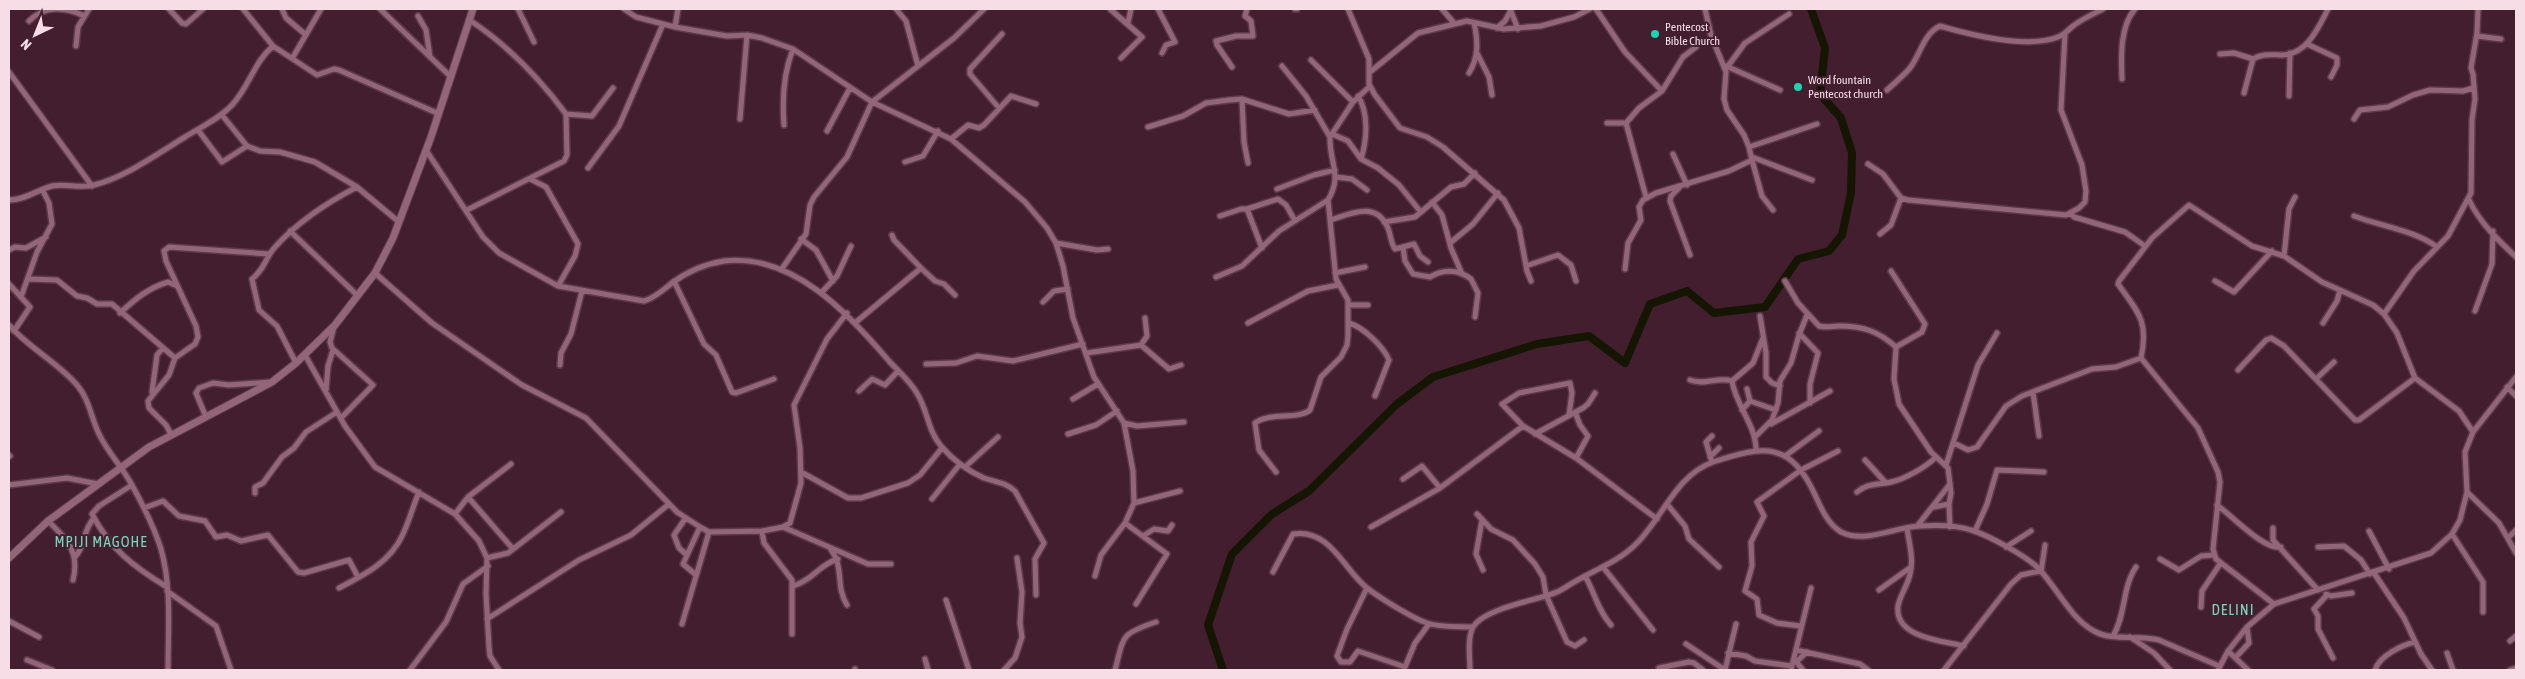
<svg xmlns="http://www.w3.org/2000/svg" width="2525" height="679" viewBox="0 0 2525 679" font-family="'Asap Condensed',sans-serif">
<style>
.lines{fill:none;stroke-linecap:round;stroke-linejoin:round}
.river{stroke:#141601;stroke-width:8}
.street-casing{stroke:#5a3a48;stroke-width:8}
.secondary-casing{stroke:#5a3a48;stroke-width:9}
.street{stroke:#926677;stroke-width:5}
.secondary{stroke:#926677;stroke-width:7}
.poi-dot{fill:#1bd5b1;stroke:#431e2e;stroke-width:2}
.labels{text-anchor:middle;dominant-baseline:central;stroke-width:4;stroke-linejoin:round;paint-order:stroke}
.poi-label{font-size:12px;fill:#f7dde6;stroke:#431e2e;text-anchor:start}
.quarter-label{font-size:15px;letter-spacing:1px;fill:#75d6bd;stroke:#431e2e}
</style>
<rect width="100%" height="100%" fill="#431e2e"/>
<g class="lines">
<path class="river" d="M1223 670 1208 625 1232 554 1272 514 1309 491 1397 404 1433 377 1537 344 1589 336 1625 363 1650 304 1687 291 1714 313 1765 307 1798 259 1829 251 1842 235 1851 193 1852 153 1841 118 1820 94 1825 48 1811 9"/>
<g class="street-casing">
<path id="street" d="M169 9 182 23 186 24 203 9
M243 9 273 46
M282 9 286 18 306 35
M380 9 450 76
M518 9 534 42
M624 9 636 17 675 27 727 36 747 35 762 38 793 49 872 102 951 139 1025 202 1047 228 1056 243 1063 266 1073 318 1094 377 1124 423 1133 471 1134 503 1125 523 1101 555 1095 576
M896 9 906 21 918 66
M1110 9 1142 37 1121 58
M1158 9 1175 42 1166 45 1162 53
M1295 9H1297
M1348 9 1369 59V84L1375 95 1400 128 1427 137 1443 147 1504 200 1519 228 1527 271 1531 281
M1442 9 1454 23
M1510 9 1518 29
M1596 9 1625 52 1662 91
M418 16 426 30 430 57
M29 21C44 5 66 7 84 16
M1128 23 1131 9
M675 27 678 9
M1497 28 1505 21 1511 10
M2477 36 2501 39
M2307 44 2337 58V65L2331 77
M76 46 78 27 89 9
M1477 53 1489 77 1492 95
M2220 54 2234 53 2253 59
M293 57 321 9
M1311 60 1353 102
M1282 66 1306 96 1330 137
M1726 66 1780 90
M1728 66 1745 43 1789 14
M1232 67 1217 45 1216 41 1236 36H1253L1251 21 1245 16 1247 9
M9 72 92 186
M1370 72 1418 33 1467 21 1504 29 1541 26 1574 17 1590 9
M1469 73C1479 57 1478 41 1474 23
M2122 79C2121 56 2120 26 2135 9
M1887 90C1895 83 1903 76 1910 68 1920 55 1924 33 1940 26 1971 35 2027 49 2058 37 2064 35 2068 30 2073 26 2082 19 2093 14 2103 9
M2244 93 2253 59C2263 53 2272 55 2283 55 2308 53 2318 28 2328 9
M1358 96C1369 113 1367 140 1361 159
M2289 96 2290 53
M1242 99 1244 142 1248 163
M999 108 970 74V69L1002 34
M566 114 592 116 613 88
M222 115 247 146 260 151 280 152 315 162 357 187 399 222
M740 119 747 35
M2354 119 2360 110 2388 107 2413 95 2430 90 2463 91 2473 88
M1607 123H1626L1646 197
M1626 123 1639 108 1662 91 1683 57 1696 47
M784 125C782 99 783 74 793 49
M1148 127 1183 116 1206 103 1229 100 1242 99 1289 114 1315 110
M198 130 222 162 247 146
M827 131 850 88
M1332 134 1348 141 1361 159 1378 168 1399 185 1420 211
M951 139 968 125 979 128 984 125 1011 96 1036 104
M1749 147 1817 124
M426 150 483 237 499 253 558 286 644 301C655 298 663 290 672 283 688 271 705 264 724 261 793 253 849 314 889 361 899 372 911 382 918 395 928 412 928 431 941 446 952 459 968 471 984 478 995 482 1005 482 1015 491L1044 543 1035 559 1036 595
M1673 154 1687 185
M1752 157 1812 180
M1752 160 1762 196 1773 210
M905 162 923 156 938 131
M1868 164 1883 174 1901 198 1908 200 2066 215 2079 208 2085 202 2086 191 2082 165 2061 110 2065 33
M588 168 619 126 663 24
M1336 177 1352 179 1367 190
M530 179 546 187 578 244 575 256 558 286
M1679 188 1671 196 1670 201 1690 255
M1277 189 1314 175 1335 170
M9 200C25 200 37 190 52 186 65 183 80 189 94 185 126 177 157 154 185 137 201 127 219 119 232 105 249 87 254 62 273 46L317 75 334 69 339 70 437 113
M2469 200C2480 223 2498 240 2516 257
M1432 202 1442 215 1451 248 1462 274
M1247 209 1278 199 1286 205 1294 219
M467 210 564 161 567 155 566 114C540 79 507 45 471 21
M2071 214 2074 217 2125 232 2145 246
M1220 216 1241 209H1247L1262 248
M2354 216C2380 226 2414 230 2437 247
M1330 220C1350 214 1375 201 1387 226 1391 233 1390 242 1395 249L1414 244 1420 256 1428 262
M1384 222 1415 217 1451 187 1464 184 1475 173
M290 231 358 296
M1880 234 1891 225 1901 198
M892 235 894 240 921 268 935 281 944 284 955 295
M801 239 816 250 833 281
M1056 243 1097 250 1108 249
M1450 243 1473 224 1498 193
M1403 247 1405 261 1413 274 1430 277C1443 269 1458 269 1471 279L1478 293 1475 317
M9 250 15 247 26 248 46 237
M2284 256 2289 209 2295 197
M1526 266 1558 255 1571 265 1576 281
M1625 269 1628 243 1641 220 1639 207 1643 200 1656 193 1729 171 1752 160 1749 147 1744 135 1727 110 1724 99 1726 72 1711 35 1705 9
M781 270 806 234 810 205 814 197 847 157 872 102 954 38 984 9
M1891 271 1925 324 1922 332 1896 347
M375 273 432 323 503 372 522 385 586 418 677 512 700 527 709 532 762 531 783 527 790 523 801 483 800 448 794 405 827 339 847 313
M1335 273 1365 267
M1216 277 1242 266 1279 231 1328 200
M29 279 57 280 77 296 87 298 97 304H112L175 358
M674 281 704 344 716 355 732 392 736 393 774 379
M1785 281 1798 303 1819 326C1827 328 1832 326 1839 326 1863 326 1878 331 1896 347L1894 379 1899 404 1931 452 1948 468 1951 493 1949 504 1950 527
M2215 281 2234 292 2272 251
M9 284 30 307 14 331
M822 292 837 276 851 246
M21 297 37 252 52 224 49 203 43 191
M1043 302 1054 291 1068 289
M1348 305H1368
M2475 311 2492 264 2493 231
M120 313C134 300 148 288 168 282L177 286
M2384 314 2414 271 2448 236 2471 193 2472 120 2475 99 2473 74 2471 68 2477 33 2478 9
M1760 316 1766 353V377L1772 383 1780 386
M856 322 921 268
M1248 323 1308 291 1338 285
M1349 323C1363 327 1383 346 1389 360L1375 396
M2323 323 2337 301 2340 290
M9 325C29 348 57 362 77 385 90 400 91 419 100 436 109 454 124 469 133 487 144 507 154 527 161 549 172 588 168 631 168 670
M334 327 330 342 332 348 373 385 341 418
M1799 333 1818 353 1810 384V403
M1141 345 1169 369 1181 365
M1087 353 1141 345 1147 336 1145 318
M305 355 345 426 375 467 455 514 479 541 487 558 486 594 489 647 490 656 499 670
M2141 358C2149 321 2138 312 2118 284L2119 281 2152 238 2189 205 2252 246 2284 256 2322 282 2373 305 2384 314 2397 333 2415 378 2459 411 2473 432
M296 363 277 326 259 310 252 279C267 267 264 258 276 246 298 222 328 202 357 187
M926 364 956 363 977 356 1013 361 1083 344
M560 365 561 353 571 334 582 291
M2238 370 2266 340 2271 338 2284 346 2355 420H2359L2415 378
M2316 379 2334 362
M1690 380C1705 386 1718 376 1732 381
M2507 387 2516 396
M326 390 328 366 333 350
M859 391 872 379 885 385 898 371
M152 392 157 355 162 349
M2033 392 2039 436
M1073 399 1098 384
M1750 401 1776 410
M1742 410 1750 401 1747 389
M1575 412 1580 425 1588 436 1576 458
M206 417 196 393 199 388 213 383 229 385 272 382
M1124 423 1137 426 1184 422
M1771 424 1830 391
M1523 426 1502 404 1519 393 1570 383 1572 393 1569 415
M171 434 166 425 149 408 148 401 169 375 175 358 195 344 198 337 196 326 166 261 164 251 169 247 269 254
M1068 434 1096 425 1117 411
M1535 434 1583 408 1588 404 1595 393
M1712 436 1706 442 1712 462
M1756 436 1772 420 1778 403 1780 381 1791 363 1799 335 1807 315
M1954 443 1968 450 1977 447 2006 406 2022 396 2092 369 2116 367 2141 358 2198 428 2218 472 2220 482 2213 549 2216 559 2274 604
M1756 450C1756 425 1736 406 1732 381L1753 363 1763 338
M9 455 10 456
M1785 456 1819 431
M1710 457 1719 448
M1865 460 1886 483
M1946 465 1978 365 1997 333
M965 467 998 437
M801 472 848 498H861L908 483 920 475 942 448
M1276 472 1259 450 1255 423C1269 412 1298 420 1310 410L1321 377 1341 357 1347 345 1348 335V300L1336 279 1328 200C1343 175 1329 162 1330 137L1353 102 1370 86
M1403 479 1422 466 1440 488
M9 485 67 478 98 484
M132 485 99 506 92 514C110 549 134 567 167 587
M1857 492C1867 483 1879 485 1891 482 1905 479 1926 467 1936 457
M2467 492 2499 523 2516 553
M255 493V487L263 483 282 457 294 448 306 432 337 412
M468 497 513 549
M932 499 960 464
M1134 503 1180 491
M1667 504 1685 526 1689 539 1719 567
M2217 505C2231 515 2265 551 2281 547
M1934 507 1949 504
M144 508 163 501 179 516 205 521 216 537 227 535 241 541 268 535 298 572 304 573 349 560 358 577
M455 514 468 497 511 464
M1477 514 1491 529 1513 540 1535 564 1543 577 1546 595 1567 642 1575 646 1584 640
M685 519 674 535 679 548 687 555
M1482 520 1476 554 1483 570
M48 521C67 539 80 552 73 580
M1125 523 1167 554 1136 604
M1918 525 1950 484
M783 527 868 564H891
M1371 527 1440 488 1523 426 1576 458 1657 519
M1907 528C1909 543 1914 559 1910 574 1908 585 1900 595 1898 606 1894 638 1944 641 1964 646
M2273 528V540L2318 590
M762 531 764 543 792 580V634
M1975 531 1987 504 1997 470 2044 472
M2369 531 2389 569
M2452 534 2483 582V612
M1143 536 1154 529 1168 531 1172 525
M2508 538 2516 530
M2006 547 2031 531
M2318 547 2344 546 2361 560 2370 574
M830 548C845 568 835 586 847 605
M75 557C86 546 82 531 94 518
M487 558 508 553 561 512
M2160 559 2179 570 2201 556 2214 555
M1603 567 1653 630
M1273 572 1293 534C1330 528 1344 570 1367 588 1380 598 1412 618 1427 623 1441 628 1459 626 1473 627
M2041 572 2045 545
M2374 573 2404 618 2421 654 2432 670
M696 575 683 564 700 527
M1585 576C1595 593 1598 611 1611 625
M793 586C815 579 818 565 838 559
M339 588C364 575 390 562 402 536 409 522 413 506 419 492
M1367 588 1347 629 1337 656 1341 662H1350L1358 651 1405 667 1415 643 1429 624
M1879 590 1911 567
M167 591 216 626 231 670
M2326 594 2331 596 2352 593
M2327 595 2314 609 2318 616V629L2333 658
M946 600 969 670
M2201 607 2202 591 2220 564
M487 619 579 560 631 535 669 504
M9 621 39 637
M682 624 709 532
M1800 626 1777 623 1759 615 1757 599 1745 591 1752 566 1751 542 1764 516 1757 502 1801 470 1838 451
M2113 636C2126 615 2122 587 2136 567
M2130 637 2154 653 2170 670
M2510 641 2516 636
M1686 644 1725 670
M1796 650 1860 664 1868 670
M2228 651 2248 670
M1728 653 1746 656 1755 661 1792 666
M2447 653 2453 670
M2236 657 2249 643 2247 627
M925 659 928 670
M1794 659 1803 670
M27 660 52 670
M1796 662 1807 652
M1659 668 1689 662 1694 663 1703 670
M410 670 446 622 463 584 488 566
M855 670V669
M1004 670 1015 658 1022 637 1020 623 1022 592 1017 558
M1115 670C1124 636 1120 634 1156 622
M1470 670C1470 657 1467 639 1473 627 1484 608 1539 600 1557 592 1564 589 1570 584 1576 581 1597 569 1619 561 1636 544 1662 519 1676 475 1713 462 1764 445 1791 441 1816 497 1822 510 1828 524 1841 532 1865 544 1895 527 1919 526 1934 525 1956 525 1971 530 1988 535 2028 557 2039 569 2057 588 2071 619 2094 631 2113 642 2138 634 2159 640L2219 666
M1725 670 1736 624
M1791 670 1811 588
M1944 670 2011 584 2021 575 2040 571
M2218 670 2228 651 2247 627 2274 604 2431 553 2452 534 2460 520 2467 492 2465 452 2473 432 2516 377
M2375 670C2379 656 2402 645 2415 642
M2510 670 2516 668"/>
</g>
<g class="secondary-casing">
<path id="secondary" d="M9 558 48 521 149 447 272 382 296 363 335 325 375 273 393 238 431 137 473 9"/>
</g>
<use href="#street" class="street"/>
<use href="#secondary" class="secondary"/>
</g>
<g class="poi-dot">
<circle cx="1655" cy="34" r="5"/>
<circle cx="1798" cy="87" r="5"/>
</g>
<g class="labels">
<g class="poi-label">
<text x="1665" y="27">Pentecost<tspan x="1665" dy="14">Bible Church</tspan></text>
<text x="1808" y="80">Word fountain<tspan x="1808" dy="14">Pentecost church</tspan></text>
</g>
<g class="quarter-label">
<text x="101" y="541">MPIJI MAGOHE</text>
<text x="2233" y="609">DELINI</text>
</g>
</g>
<rect width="2525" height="679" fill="none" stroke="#f7dde6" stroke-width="20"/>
<g transform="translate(35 35) rotate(223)" stroke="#431e2e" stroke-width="4" paint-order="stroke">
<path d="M0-4L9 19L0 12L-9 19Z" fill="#f7dde6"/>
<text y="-8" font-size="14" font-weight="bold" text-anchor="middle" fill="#f7dde6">N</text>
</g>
</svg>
